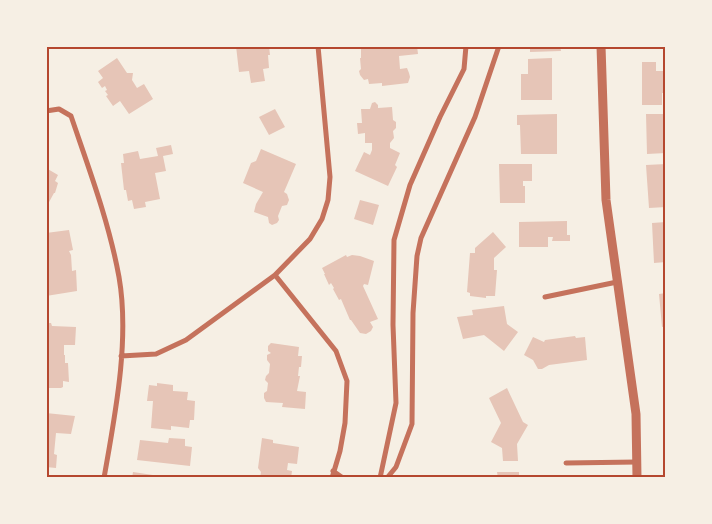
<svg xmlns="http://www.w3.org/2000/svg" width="712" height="524" viewBox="0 0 712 524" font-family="Barlow,sans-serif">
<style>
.building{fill:#e6c5b7}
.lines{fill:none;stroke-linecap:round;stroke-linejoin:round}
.minor{stroke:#c5725c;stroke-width:5}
.tertiary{stroke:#c5725c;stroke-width:9}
.neatline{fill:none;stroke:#b5482f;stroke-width:2}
</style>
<rect width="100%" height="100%" fill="#f6efe4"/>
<path class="building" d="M236 46H269L270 55H268L269 68 263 69 265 81 251 83 249 71 239 72Z
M361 46H417L418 54 399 56 400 69 407 68 409 73 410 77 408 83 382 86V83L369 84 368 79 364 80 360 75 359 71 362 68 361 69 360 58H361Z
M530 46H560L561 51 530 52Z
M117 58 127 73H133L132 80 137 88 144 84 153 99 129 114 120 101 113 106 106 96 108 95 105 91 107 90 105 86 102 88 98 82 103 78 98 71Z
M552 58V100H521V74H528V59Z
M642 62H656V71H666V93H662V105H642Z
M375 102 378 105V108L392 107 393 120 396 122V128L393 131 394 138 390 143V148L400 153 395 165 397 167 388 186 355 171 364 152 370 155 372 150V143H365V133L358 134 357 123H362L361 109H370L372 103Z
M275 109 285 127 269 135 259 117Z
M557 114V154H521L520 125H517V115Z
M646 114H665L666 153 647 154Z
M171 145 173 154 163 156 166 171 155 173 160 199 145 202 146 207 134 209 132 200 128 201 126 190H124L121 163H124L123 154 138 151 140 159 158 156 156 148Z
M261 149 296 164 284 192 287 194 289 200 287 205 282 206 278 216 279 220 277 223 272 225 269 223 268 217 254 212 256 204 263 192 243 183 251 163 256 161Z
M499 164H532V181H523V186H525V203H500Z
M666 164V207L649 208 646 165Z
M46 168 58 175 55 181 58 183 55 193H54L48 204 46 203Z
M360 200 379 205 373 225 354 219Z
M567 221V235H570V241H552L553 237H548V247H519V222Z
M666 222V262L654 263 652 223Z
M69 230 73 250 69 251 71 255 72 271 76 270 77 291 46 296V233Z
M493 232 506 247 494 258V270H497L495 296H486V298L470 296V293L467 292 470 253H475V248Z
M346 255 347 257 352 255 360 256 374 261 368 285 364 284 363 286 378 319 370 322 373 327 371 331 366 334 360 333 351 320H350L341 299 339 300 333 289 334 288 331 283 329 285 324 274H325L322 268Z
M666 293V326L662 327 659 294Z
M504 306 507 324 518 332 504 351 484 335 463 339 457 317 473 315 472 310Z
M46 323H51L52 326 76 327 75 345H64V355H65V363H68L69 382 63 381V387L61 388H46Z
M575 336 576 338 585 337 587 360 549 365 542 369H538L533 360 524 355 533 337 544 342 545 340Z
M271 343 299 347 298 356H302L301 367H299L298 376H300L297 391 306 392 305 409 282 407 283 403 266 402 264 398V393L267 391 268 383 265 380 266 376 269 373 270 364 267 360V355L271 353 268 351V346Z
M157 383 173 385V391L188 392 187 400 195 401 194 420H190L189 428 171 426V430L151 428 153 401H147L149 385 157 386Z
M507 388 523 422 528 425 517 444 518 461H503L502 448 491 442 501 423 489 398Z
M46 413 75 416 71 434 56 433 54 454 57 455 56 468 46 467Z
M169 438 185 439V446L192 447 190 466 137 460 140 440 168 443Z
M262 438 273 440V443L299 447 297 464 288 463 287 470 292 471 291 478H260L261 472 258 468Z
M133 472 166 477V478H132Z
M497 472H519V478H498Z"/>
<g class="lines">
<path class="minor" d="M46 111 59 109 71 116C89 169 109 222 119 277 130 340 115 415 104 478
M275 275 336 351 347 381 345 423 340 451 332 478
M545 297 617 282
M121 356 156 354 186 340 275 275 310 239 322 219 328 200 330 177 318 46
M566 463 637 462
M333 471 343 478
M380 478 396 403 393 325 394 240 410 185 440 117 464 69 466 46
M387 478 396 467 412 424 413 313 417 256 421 238 475 117 499 46"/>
<path class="tertiary" d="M601 46 606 200 636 414 637 478"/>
</g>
<rect width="712" height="524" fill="none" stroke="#f6efe4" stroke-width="95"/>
<rect x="48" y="48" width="616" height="428" class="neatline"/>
</svg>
